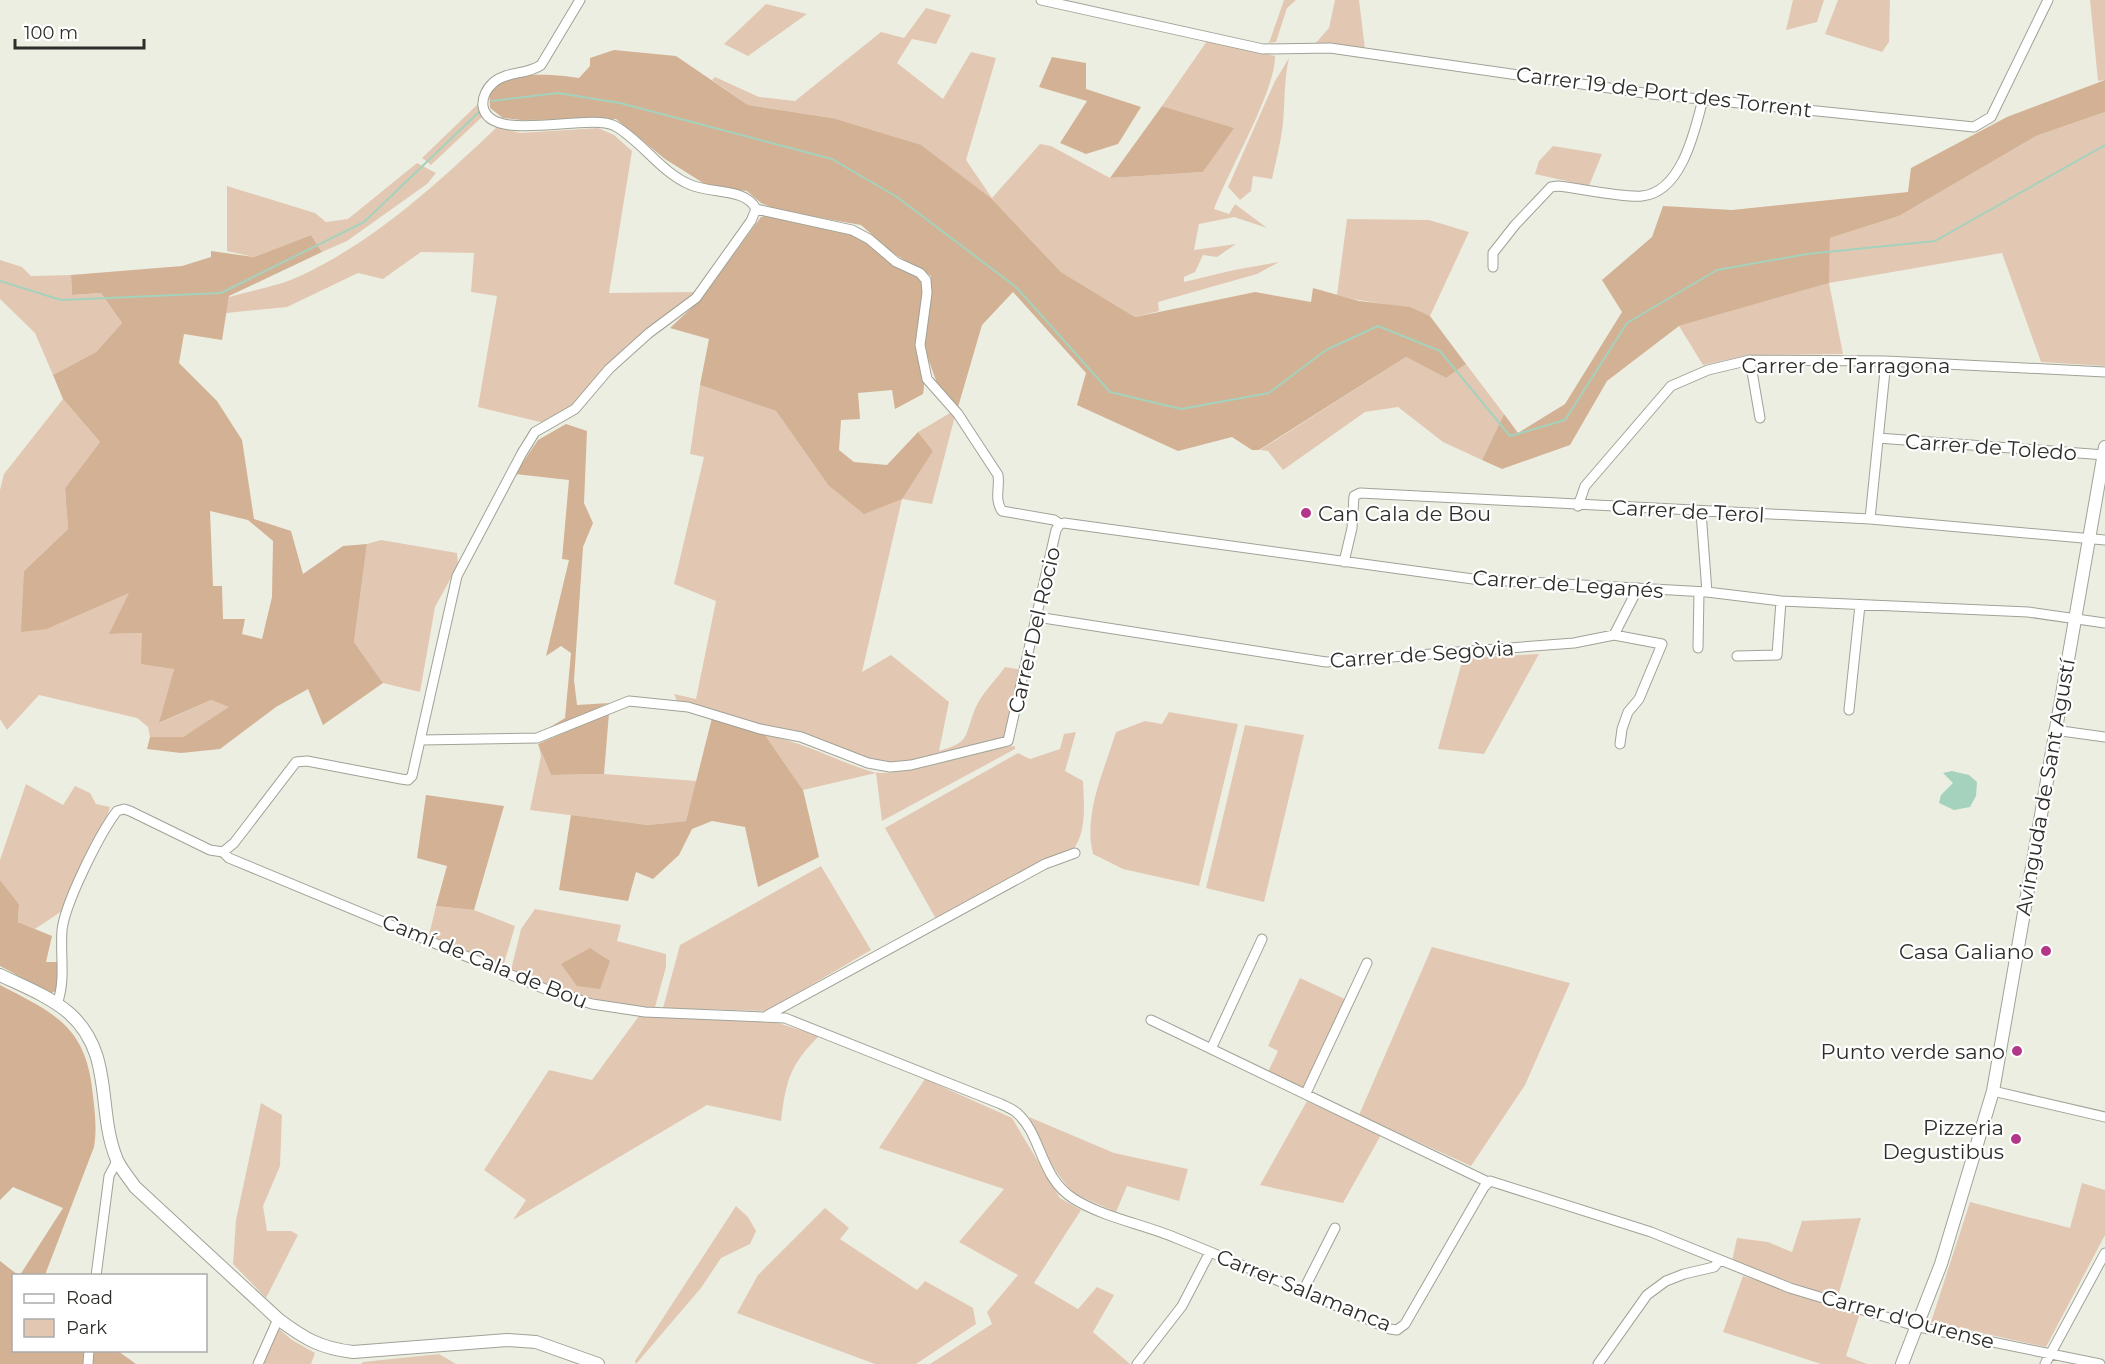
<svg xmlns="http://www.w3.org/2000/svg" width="2105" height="1364" viewBox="0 0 2105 1364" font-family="Montserrat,sans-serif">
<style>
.green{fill:#e2c8b3}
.forest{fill:#d3b194;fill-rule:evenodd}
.water{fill:#a5d2bd}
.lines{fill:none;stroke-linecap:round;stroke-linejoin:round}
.stream{stroke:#a5d2bd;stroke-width:2}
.street-casing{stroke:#a0a297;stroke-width:11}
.secondary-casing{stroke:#a0a297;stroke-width:14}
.street{stroke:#fff;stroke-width:9}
.secondary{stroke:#fff;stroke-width:12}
.poi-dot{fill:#b33788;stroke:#fff;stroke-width:2}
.labels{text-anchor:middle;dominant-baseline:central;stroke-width:4.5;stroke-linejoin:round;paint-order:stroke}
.street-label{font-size:21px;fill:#2d2d29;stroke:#fff}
.poi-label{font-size:21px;fill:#2d2d29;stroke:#fff;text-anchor:end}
</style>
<rect width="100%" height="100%" fill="#edeee2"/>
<path class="green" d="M1284 0H1296L1287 8 1276 42 1269 43Z
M1335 0H1359L1365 49 1314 45 1329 28Z
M1793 0H1824L1817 22 1786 30Z
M1838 0H1890L1889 42 1882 52 1825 34Z
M2090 0H2105V80L2098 81Z
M766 4 807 14 748 56 724 44Z
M926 8 951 15 936 44 912 39 897 63 943 99 971 52 996 58 966 160 992 198 1040 144 1051 146 1110 178 1203 172 1233 128 1162 106 1207 41 1275 56C1276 90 1228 172 1214 209L1229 214 1235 204 1267 228 1234 217 1199 224 1194 250 1236 244 1217 257 1203 255 1195 272 1184 277V282L1234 270 1279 262 1257 274 1158 302 1159 311 1135 317 1061 272 992 199 832 118 748 105 712 80 715 77 759 97 795 101 881 32 904 38Z
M1289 58C1284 80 1285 101 1283 123 1281 142 1276 160 1272 179L1253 176 1251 191 1240 200 1228 187 1275 81Z
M479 103 482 117 431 165 422 158Z
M2105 112V366L2041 362 2002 253 1829 283 1843 354 1748 355 1703 365 1679 326 1828 283 1830 238 1899 216 2036 136Z
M497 127 520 133 598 128 614 135 632 151 609 293 695 292 642 335 576 403 552 421 540 422 478 407 497 296 471 292 474 253 421 252 383 279 358 273 287 307 226 313 229 297C252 290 279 286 300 276 374 242 438 183 497 127Z
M1553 146 1602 154 1589 186 1535 174 1539 161Z
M417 163 436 173 427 184 347 241 322 252 311 235 254 257 227 251V186L315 213 326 222 348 219Z
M1347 219 1429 220 1469 232 1430 316C1400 303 1368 304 1337 295Z
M0 260 22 267 31 276 71 275 72 295 101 293 122 323 96 352 53 375 35 333 0 299Z
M1406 357 1446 378 1466 364 1504 414 1482 460 1443 442 1398 407 1365 412 1283 470 1268 451 1260 450Z
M700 385 776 411 828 485 933 451 918 432 950 413 955 416 932 504 902 499 862 672 891 655 949 702 939 751C971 742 964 736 975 709 981 694 996 680 1005 667L1022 670 1006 738 918 761 892 763 869 761 761 725 677 701 674 694 696 699 716 601 674 584 704 457 690 454Z
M63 399 100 442 65 488 68 529 24 571 47 629 130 592 110 634 142 633 174 669 160 723 211 700 230 707 183 737H150L148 727 137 718 39 695 7 730 0 719V490L4 474Z
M381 540 457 553 458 565 435 607 420 692 383 683 354 642 367 544Z
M1539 654 1484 754 1438 749 1463 658Z
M1169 712 1238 724 1199 886 1123 869 1093 854C1083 814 1104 771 1116 732L1145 721 1162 724Z
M1245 725 1304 735 1264 902 1206 888Z
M1076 732 1065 771 1083 781C1084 804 1087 831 1073 850L936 919 885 828 1018 753 1030 759 1060 749 1064 734Z
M765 735C804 742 836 761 873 772 895 778 977 753 1003 747L1015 746V749L882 821 876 773 803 790Z
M538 744 551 775 604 774 697 781 686 821 648 825 530 810 541 756Z
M26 784 63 805 75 786 90 793 96 804 110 807 101 836 62 911 35 929 18 922 19 904 0 880V860Z
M821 866 871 950 767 1011 663 1008 680 945Z
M436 906 474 910 515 926 503 967 429 935Z
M535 909 621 925 617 941 666 954V967L655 1007 649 1010C598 1001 558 991 511 970L521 929Z
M1432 947 1570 983 1525 1085 1471 1166 1359 1115Z
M1300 978 1347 1000 1304 1089 1268 1072 1278 1051 1268 1046Z
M639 1016 778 1023 819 1036C790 1065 786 1080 781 1121L707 1105 513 1220 526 1200 484 1170 549 1070 592 1080Z
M925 1079 1012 1118 1060 1198 1081 1210 1034 1283 1078 1309 1097 1287 1114 1295 1093 1332 1130 1364H930L992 1324 987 1312 1018 1275 959 1242 1004 1189 879 1148Z
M1307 1101 1381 1135 1343 1203 1260 1185Z
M261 1103 282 1115 280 1166 263 1206 267 1231H291L298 1235 266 1298 233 1264 236 1220Z
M1029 1117 1114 1153 1188 1169 1179 1201 1127 1186 1116 1212 1072 1193 1047 1159Z
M2082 1183 2105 1190V1235L2046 1347 1931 1322 1970 1202 2070 1228Z
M736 1206 748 1217 756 1231 750 1244 721 1258 701 1288 636 1364 635 1361Z
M825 1208 849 1228 840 1239 917 1290 925 1281 973 1308 976 1324 916 1364H875L737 1313 758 1275Z
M1861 1218 1838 1296 1809 1289 1732 1261 1737 1238 1768 1242 1792 1252 1802 1221Z
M1743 1276 1860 1313 1846 1356 1867 1364H1821L1723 1332Z
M278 1328 292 1340 315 1353 311 1364H261Z
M439 1354 456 1364H361L363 1362Z"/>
<path class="forest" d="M614 50 676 56 748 105 832 118 921 145 992 199 1061 272 1135 317 1255 292 1311 302 1313 288 1359 301 1410 307 1430 316 1466 364 1446 378 1406 357 1259 450H1252L1232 437 1178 451 1077 405 1086 373 1013 292 982 325 958 407 939 389 924 347 931 276 893 253 861 225 781 211 761 203 747 191 708 186 665 159 616 119 521 120 503 118 490 108C490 104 489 97 490 94 500 68 558 75 579 78L590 66V58Z
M1052 57 1086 63V89L1141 107 1118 144 1086 154 1060 143 1087 101 1039 87Z
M2105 80V112L2036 136 1899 216 1830 238 1829 283 1679 326 1607 381 1570 445 1502 469 1482 460 1504 414 1518 433 1565 404 1622 312 1602 280 1652 237 1663 206 1732 210 1908 192 1911 168 2007 117Z
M1162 106 1234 128 1203 172 1110 178Z
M768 215C795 227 836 224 861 238 873 245 881 258 893 265 903 270 919 272 922 284 927 301 918 318 918 334 919 354 927 374 923 394L895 409 892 390 858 393 860 419 841 420 839 450 854 462 887 465 918 432 933 451 902 499 864 514 828 485 776 411 700 385 709 339 670 328 701 299 761 217Z
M311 235 322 252 229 296 222 340 184 334 179 363 217 401 242 440 254 519 291 531 303 574 343 546 367 544 354 642 383 683 323 725 308 689 276 707 220 749 181 753 147 749 150 737H183L229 707 211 700 159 723 174 669 141 664 142 633 109 634 129 593 47 629 21 632 24 571 68 529 65 488 100 442 63 399 53 375 96 352 122 323 101 293 72 295 71 275 182 266 211 257V251L254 257ZM210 511 248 520 273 541 272 597 262 639 242 634 245 619H223L222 586H213Z
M566 424 587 431 584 503 593 523 583 547 574 680 577 705 609 703 539 734 565 718 571 653 561 646 546 656 569 560 562 559 569 480 515 474 538 440Z
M609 713 604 774 551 775 538 744Z
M712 718 765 735 803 790 819 857 758 887 745 827 712 821 692 829 679 855 653 879 636 872 628 901 559 890 571 815 648 825 686 821Z
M426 795 504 806 474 910 436 906 447 866 417 858Z
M0 880 19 904 18 922 52 936 46 962H58L57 991 51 993 0 966Z
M590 948 610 961 600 989 577 986 561 964Z
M0 985C56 1014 87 1027 93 1096 95 1113 97 1130 94 1147L45 1275H20L63 1208 13 1187 0 1200Z
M0 1261 18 1275 14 1276V1350L118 1351 136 1364H0Z"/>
<path class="water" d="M1952 771 1969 775 1977 782 1976 796 1970 807 1954 810 1939 803 1941 795 1953 783 1943 773Z"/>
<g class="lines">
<path class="stream" d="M492 101 558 93 620 103 832 159 897 197 1016 287 1110 392 1181 409 1269 393 1326 350 1378 326 1440 351 1510 436 1565 420 1627 323 1717 270 1807 254 1935 241 2105 145
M0 281 61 300 221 293 364 222 480 111"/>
<g class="street-casing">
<path id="street" d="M1041 0 1263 49 1330 48 1651 94 1974 127 1991 117 2048 0
M756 209 852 230 869 239 896 262 920 273 926 280 927 293 920 345 927 379 958 414 998 475C1000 488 994 499 1002 511L1054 520 1060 524
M1493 267V253L1515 225 1551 187 1558 186C1578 188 1624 198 1642 196 1682 192 1695 130 1703 99
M1750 360 1760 418
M1878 438 2105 455
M1578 506 1585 486 1671 386 1708 370 1750 360 1886 361 2105 372
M1701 512 1707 592
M1870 519 1886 361
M1344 562 1352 528 1354 496 1360 493 1870 519 2105 540
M1037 617 1326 662 1574 643 1614 635 1662 644 1639 699 1628 712 1622 729 1620 744
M1614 635 1638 588
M1698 648 1699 592
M1737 656 1777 655 1781 601
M1849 710 1860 605
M2054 730 2105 737
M421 740 537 738 629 701 688 707 760 729 801 737 868 763 890 767 911 765 1008 741 1056 530 1060 524 1064 523 1473 579 1707 592 1781 601 2028 612 2105 623
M223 852 229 858 545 989 592 1004 645 1012 785 1018 1001 1104C1007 1107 1013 1109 1017 1113 1042 1135 1040 1178 1074 1199 1105 1218 1143 1224 1176 1238 1248 1267 1319 1298 1390 1329L1397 1330 1405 1324 1484 1187 1490 1181 1651 1232 1790 1288 1919 1327 2100 1364
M57 1004C66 980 60 955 62 930 65 903 100 833 117 811L124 809 130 811 210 850 223 852 234 843 296 762 307 761 401 779 408 780 412 776 457 576 522 453 535 432 575 409 609 369 649 333 696 298 751 221 756 209C746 188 713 194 691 185 661 173 642 141 615 126 589 112 488 145 483 106 482 97 487 88 494 82 507 71 527 75 541 65L580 0
M768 1015 1045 864 1075 853
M1151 1020 1488 1182
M1211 1049 1262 939
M1993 1091 2105 1117
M1306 1093 1367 963
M96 1276 109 1176 117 1161
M1303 1291 1335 1228
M88 1364 89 1350
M258 1364 278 1319
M1137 1364 1182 1306 1210 1252
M1598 1364 1647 1295 1666 1281 1684 1274 1714 1267 1719 1261
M2045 1364 2105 1253"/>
</g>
<g class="secondary-casing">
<path id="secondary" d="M0 975C23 986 49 996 69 1013 115 1054 96 1110 117 1160 121 1169 129 1178 135 1187L278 1319C305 1339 320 1348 353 1352L507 1340 536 1342 598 1364
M1902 1364 1941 1264 1993 1091 2105 447"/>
</g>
<use href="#street" class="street"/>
<use href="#secondary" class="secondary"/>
</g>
<g class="poi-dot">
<circle cx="1306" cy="513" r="6"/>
<circle cx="2046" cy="951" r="6"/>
<circle cx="2017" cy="1051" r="6"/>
<circle cx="2016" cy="1139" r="6"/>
</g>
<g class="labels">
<g class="street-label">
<text transform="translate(1664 92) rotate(7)">Carrer 19 de Port des Torrent</text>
<text x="1846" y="365">Carrer de Tarragona</text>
<text transform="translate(1991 447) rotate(4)">Carrer de Toledo</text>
<text transform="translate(1688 511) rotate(3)">Carrer de Terol</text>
<text transform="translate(1568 584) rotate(4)">Carrer de Leganés</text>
<text transform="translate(1034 630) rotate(-77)">Carrer Del Rocio</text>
<text transform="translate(1422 654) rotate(-4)">Carrer de Segòvia</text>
<text transform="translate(2045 787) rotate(-80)">Avinguda de Sant Agustí</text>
<text transform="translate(485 961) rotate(22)">Camí de Cala de Bou</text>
<text transform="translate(1304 1290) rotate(22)">Carrer Salamanca</text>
<text transform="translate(1908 1319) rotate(15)">Carrer d'Ourense</text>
</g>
<g class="poi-label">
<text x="1318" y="513" text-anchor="start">Can Cala de Bou</text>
<text x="2034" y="951">Casa Galiano</text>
<text x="2005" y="1051">Punto verde sano</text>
<text x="2004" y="1127">Pizzeria<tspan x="2004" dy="24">Degustibus</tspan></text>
</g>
</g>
<rect x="12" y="1274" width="195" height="78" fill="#ffffff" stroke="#ababa9" stroke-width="1.5"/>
<rect x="24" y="1294" width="30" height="9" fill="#ffffff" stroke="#ababa9" stroke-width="1.5"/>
<text x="66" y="1304" font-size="18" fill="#2d2d29">Road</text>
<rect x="24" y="1319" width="30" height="18" fill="#e2c8b3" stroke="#ababa9" stroke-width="1.5"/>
<text x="66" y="1334" font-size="18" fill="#2d2d29">Park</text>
<path d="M15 39v9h129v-9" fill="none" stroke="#2d2d29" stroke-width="3"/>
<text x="24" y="39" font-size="18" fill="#2d2d29" stroke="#ffffff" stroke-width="4.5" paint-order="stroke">100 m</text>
</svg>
